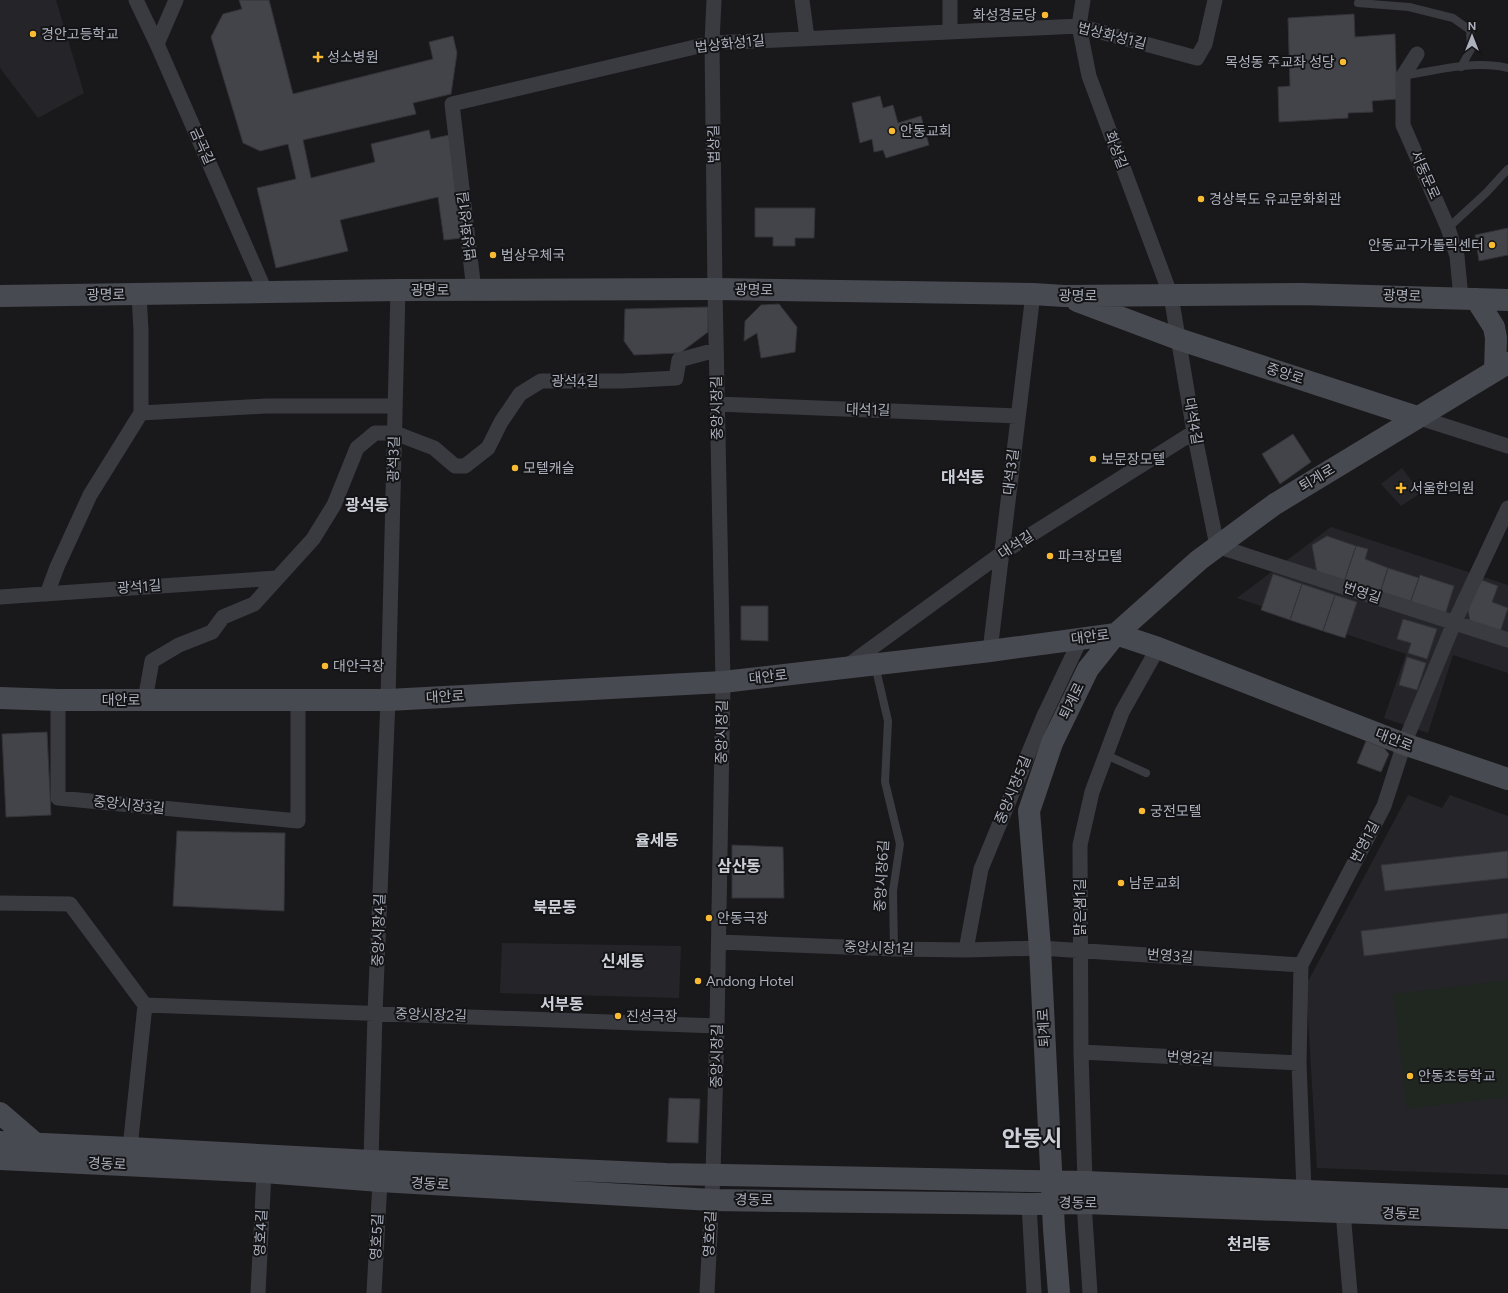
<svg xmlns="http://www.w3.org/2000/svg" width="1508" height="1293" viewBox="0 0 1508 1293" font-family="Figtree,'Noto Sans KR',sans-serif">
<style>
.built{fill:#252529}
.green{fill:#1f2720}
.building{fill:#434449;stroke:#333338}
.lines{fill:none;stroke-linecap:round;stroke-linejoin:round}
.lane{stroke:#3a3b41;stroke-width:8}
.street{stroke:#3a3b41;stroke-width:15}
.secondary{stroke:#484a51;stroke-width:22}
.poi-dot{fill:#fabb33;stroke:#141417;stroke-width:1.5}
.labels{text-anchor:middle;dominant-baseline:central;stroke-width:4;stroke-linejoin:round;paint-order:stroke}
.poi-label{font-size:14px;fill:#abb0bc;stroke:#141417;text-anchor:start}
.street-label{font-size:14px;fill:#abb0bc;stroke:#141417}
.quarter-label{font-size:16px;font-weight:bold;fill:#cccfd7;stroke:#141417}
.town-label{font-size:22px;font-weight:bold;fill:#cccfd7;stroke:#141417}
</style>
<rect width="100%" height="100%" fill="#19191c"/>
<path class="built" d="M0 0H56L84 93 38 118 0 68Z
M1402 468 1421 493 1401 506 1381 484Z
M1331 527 1508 585V673L1453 655 1428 733 1384 718 1406 654 1237 598Z
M1408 795 1442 808 1450 795 1508 816V1175L1317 1168 1306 985Z
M502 943 681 946 679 998 500 993Z"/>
<path class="green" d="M1508 980V1097L1407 1109 1393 994Z"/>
<path class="building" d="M239 0H269L293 94 433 59 429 42 453 36 457 53 451 94 413 103 416 114 303 140 311 178 375 162 371 144 429 130 431 139 449 135 462 238 444 240 438 197 340 220 348 251 276 268 257 188 296 179 288 144 260 151 243 143 211 37 223 14 242 9Z
M1354 14 1355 37 1395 34 1397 99 1372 101 1373 112 1348 113V118L1279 122 1278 87 1290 86 1288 18Z
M880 96 883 108 893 105 898 123 921 116 929 145 886 158 883 150 874 152 872 139 860 143 852 103Z
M755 208H815L814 238H795V246H773V237H755Z
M1508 228V255L1479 261 1475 235Z
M779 304 797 327 795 352 761 358 757 333 744 341 745 321 761 305Z
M708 307V332L680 353 634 355 624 341 625 309Z
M1293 434 1311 462 1280 484 1262 454Z
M1327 536 1356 546 1344 582 1317 573 1312 545Z
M1356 546 1368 549 1365 559 1388 568 1380 593 1344 582Z
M1388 568 1419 578 1410 603 1380 593Z
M1273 574 1302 584 1290 620 1261 610Z
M1420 575 1454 586 1445 615 1410 603Z
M1479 579 1498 586 1492 602 1508 608 1500 632 1470 621 1468 610Z
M1302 584 1335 595 1323 631 1290 620Z
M1335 595 1357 602 1345 638 1323 631Z
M741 606H768V641L741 640Z
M1403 619 1437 629 1427 659 1408 653 1411 643 1397 639Z
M1407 657 1426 663 1417 690 1399 685Z
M47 732 51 815 6 817 2 734Z
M1366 741 1384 748 1389 754 1381 772 1357 763Z
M177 831 285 833 284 911 173 906Z
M732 845 783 847 784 898H732Z
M1508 851V878L1385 891 1381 865Z
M1508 913V938L1364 956 1361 931Z
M669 1098 700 1099 698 1143 667 1142Z"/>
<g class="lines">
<path class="lane" d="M1358 3 1409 7 1453 18 1470 30 1471 49 1461 67
M1404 76C1436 70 1475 60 1508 68
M1448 228 1486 193 1508 169
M875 665 888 721 885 782 900 844 893 891 894 949
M1106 755 1146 773"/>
<path class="street" d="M136 0 157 44 266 293
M802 0 807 38
M950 0V31
M1083 0 1079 26 1089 76 1171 296 1194 432 1217 546 1508 640
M157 44 176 0
M1417 54 1403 76V125L1448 228 1457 256 1461 298
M474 290 452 104 712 43 1079 26 1197 58 1205 44 1215 0
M717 404 1018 416
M141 413 266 406H395
M1417 417 1508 446
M47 594 57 567 90 495 141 413V330L139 295
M0 597 277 578
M990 651 1033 294
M847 666 1002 553 1194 432
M58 700V798L298 821V700
M145 700 152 661 179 645 212 632 223 617 254 604 313 539 334 505 357 448 375 433H395L434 448 455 466H465L488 448 501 422 520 394 541 381H622L676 378 679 360 716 350
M0 903 70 904 145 1005 130 1148
M719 942 894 949 966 950 1040 948 1301 965
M966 950 981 869 1043 718 1081 638
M145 1005 717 1026
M1081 1052 1299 1063
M371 1161 375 1013 388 700 398 290
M1085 1182 1081 1052 1080 845 1092 792 1122 712 1158 648
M1304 1191 1299 1063 1301 965 1384 806 1404 744 1454 623 1508 508
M1084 1203 1090 1293
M1029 1204 1034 1293
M1343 1212 1350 1293
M258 1293 264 1172
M374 1293 380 1181
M707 1293 713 1174 717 1026 723 682 715 289 712 43 714 0"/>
<path class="secondary" d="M0 296 398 290 715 289 1033 294 1064 296 1301 294 1508 300
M1476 299 1494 327 1496 338 1495 370
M1077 301 1178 339 1417 417
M0 698 58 700H388L723 682 990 651 1116 634 1158 648 1404 744 1508 779
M0 1113 36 1144
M0 1142 130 1148 371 1161 666 1174 1085 1182 1508 1199
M0 1159 264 1172 380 1181 712 1200 1029 1204 1084 1203 1508 1218
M1059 1293 1054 1229 1040 948 1029 811 1052 743 1088 669 1116 634 1199 560 1275 504 1508 363"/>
</g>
<g class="poi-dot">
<circle cx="1045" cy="15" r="4"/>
<circle cx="33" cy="34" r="4"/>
<path d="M316 51h4v4h4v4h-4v4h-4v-4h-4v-4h4z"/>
<circle cx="1343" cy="62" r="4"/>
<circle cx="892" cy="131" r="4"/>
<circle cx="1201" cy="199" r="4"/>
<circle cx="1492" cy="245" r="4"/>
<circle cx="493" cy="255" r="4"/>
<circle cx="1093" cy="459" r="4"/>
<circle cx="515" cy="468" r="4"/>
<path d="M1399 482h4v4h4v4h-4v4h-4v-4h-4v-4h4z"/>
<circle cx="1050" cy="556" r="4"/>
<circle cx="325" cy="666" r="4"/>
<circle cx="1142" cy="811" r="4"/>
<circle cx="1121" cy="883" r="4"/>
<circle cx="709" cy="918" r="4"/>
<circle cx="698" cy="981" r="4"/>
<circle cx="618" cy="1016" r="4"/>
<circle cx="1410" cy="1076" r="4"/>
</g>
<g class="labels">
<g class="poi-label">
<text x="1037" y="15" text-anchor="end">화성경로당</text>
<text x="41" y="34">경안고등학교</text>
<text x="327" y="57">성소병원</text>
<text x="1335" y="62" text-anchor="end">목성동 주교좌 성당</text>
<text x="900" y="131">안동교회</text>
<text x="1209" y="199">경상북도 유교문화회관</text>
<text x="1484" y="245" text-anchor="end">안동교구가톨릭센터</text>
<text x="501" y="255">법상우체국</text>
<text x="1101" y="459">보문장모텔</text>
<text x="523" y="468">모텔캐슬</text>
<text x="1410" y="488">서울한의원</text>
<text x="1058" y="556">파크장모텔</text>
<text x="333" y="666">대안극장</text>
<text x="1150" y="811">궁전모텔</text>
<text x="1129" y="883">남문교회</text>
<text x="717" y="918">안동극장</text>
<text x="706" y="981">Andong Hotel</text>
<text x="626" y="1016">진성극장</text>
<text x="1418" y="1076">안동초등학교</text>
</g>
<g class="street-label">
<text transform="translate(1112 36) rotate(14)">법상화성1길</text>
<text transform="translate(730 44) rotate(-6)">법상화성1길</text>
<text transform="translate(714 144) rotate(-91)">법상길</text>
<text transform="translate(202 146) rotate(66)">금곡길</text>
<text transform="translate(1116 150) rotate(69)">화성길</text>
<text transform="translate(1425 175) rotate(66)">서동문로</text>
<text transform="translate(467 226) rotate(-97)">법상화성1길</text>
<text x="430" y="290">광명로</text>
<text transform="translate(754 290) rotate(1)">광명로</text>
<text transform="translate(106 295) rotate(-1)">광명로</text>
<text transform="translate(1078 296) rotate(1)">광명로</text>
<text transform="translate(1402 296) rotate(2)">광명로</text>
<text transform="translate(1285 374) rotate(18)">중앙로</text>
<text x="575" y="381">광석4길</text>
<text transform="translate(717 408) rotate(-91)">중앙시장길</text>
<text transform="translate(868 410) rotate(2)">대석1길</text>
<text transform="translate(1193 421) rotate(80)">대석4길</text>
<text transform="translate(394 459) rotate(-89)">광석3길</text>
<text transform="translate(1011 472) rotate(-83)">대석3길</text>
<text transform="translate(1317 478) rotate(-31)">퇴계로</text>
<text transform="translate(1016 545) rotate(-33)">대석길</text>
<text transform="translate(139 587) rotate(-4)">광석1길</text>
<text transform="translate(1362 593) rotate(18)">번영길</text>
<text transform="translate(1090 637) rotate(-7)">대안로</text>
<text transform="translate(768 677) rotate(-6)">대안로</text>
<text transform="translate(445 697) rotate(-3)">대안로</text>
<text x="121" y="700">대안로</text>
<text transform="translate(1072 701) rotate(-64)">퇴계로</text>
<text transform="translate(722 732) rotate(-89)">중앙시장길</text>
<text transform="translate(1394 740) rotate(21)">대안로</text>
<text transform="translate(1013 790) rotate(-68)">중앙시장5길</text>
<text transform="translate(129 805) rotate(6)">중앙시장3길</text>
<text transform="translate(1365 842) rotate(-62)">번영1길</text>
<text transform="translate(882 876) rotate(-87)">중앙시장6길</text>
<text transform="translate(1080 907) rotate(-90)">맑은샘1길</text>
<text transform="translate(379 930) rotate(-88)">중앙시장4길</text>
<text transform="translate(879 948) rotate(2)">중앙시장1길</text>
<text transform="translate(1170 956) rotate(4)">번영3길</text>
<text transform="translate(431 1015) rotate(2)">중앙시장2길</text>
<text transform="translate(1044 1028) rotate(-93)">퇴계로</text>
<text transform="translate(717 1056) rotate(-89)">중앙시장길</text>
<text transform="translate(1190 1058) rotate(3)">번영2길</text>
<text transform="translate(107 1164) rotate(3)">경동로</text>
<text transform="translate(430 1184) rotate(3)">경동로</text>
<text transform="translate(754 1200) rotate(1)">경동로</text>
<text transform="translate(1078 1203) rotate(1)">경동로</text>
<text transform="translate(1401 1214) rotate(2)">경동로</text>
<text transform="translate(261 1233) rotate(-87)">영호4길</text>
<text transform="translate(710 1234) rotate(-87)">영호6길</text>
<text transform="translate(377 1237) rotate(-87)">영호5길</text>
</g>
<g class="quarter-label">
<text x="963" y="477">대석동</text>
<text x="367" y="505">광석동</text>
<text x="657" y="840">율세동</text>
<text x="739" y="866">삼산동</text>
<text x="555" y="907">북문동</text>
<text x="623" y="961">신세동</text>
<text x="562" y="1004">서부동</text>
<text x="1249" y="1244">천리동</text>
</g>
<g class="town-label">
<text x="1032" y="1138">안동시</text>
</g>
</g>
<g transform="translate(1472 36)" stroke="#141417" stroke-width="3" paint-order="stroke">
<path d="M0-3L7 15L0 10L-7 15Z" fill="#abb0bc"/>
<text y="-6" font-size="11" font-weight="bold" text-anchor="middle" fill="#abb0bc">N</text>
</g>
</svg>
